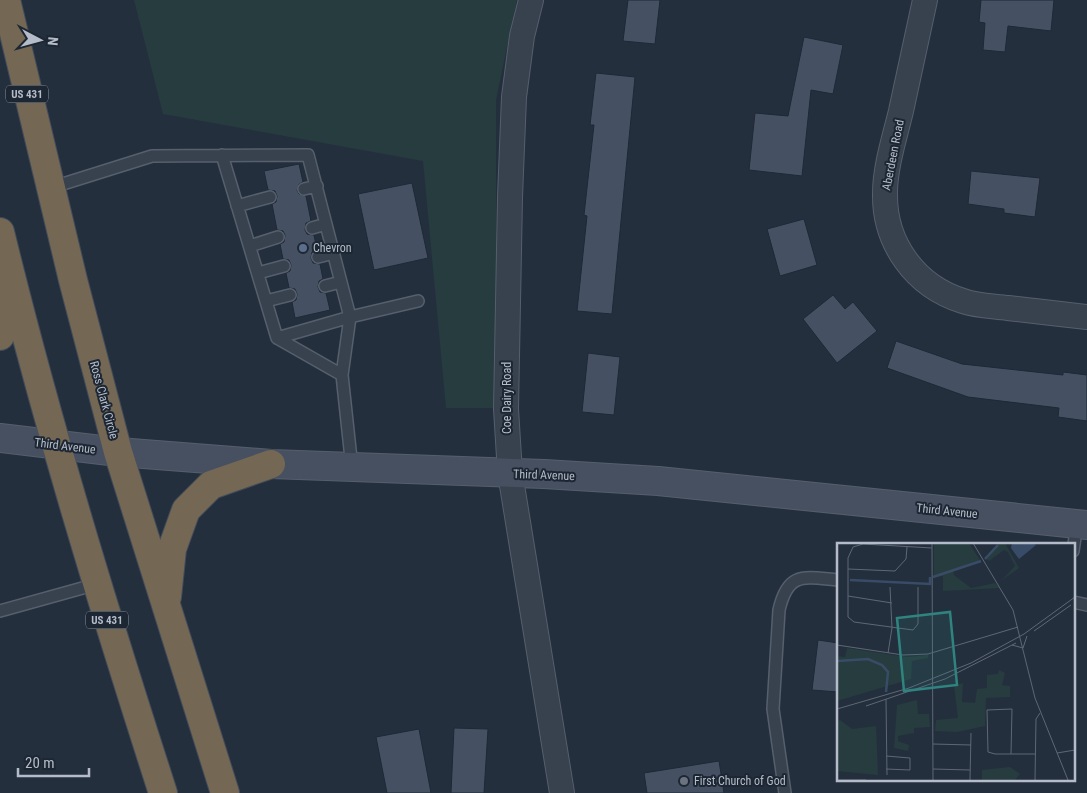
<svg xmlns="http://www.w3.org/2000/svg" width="1087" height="793" viewBox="0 0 1087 793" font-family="'Roboto Condensed',sans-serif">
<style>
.green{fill:#263c3f}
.building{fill:#455162;stroke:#1f2835}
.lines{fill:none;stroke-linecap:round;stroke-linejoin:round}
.lane-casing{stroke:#565f6c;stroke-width:14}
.street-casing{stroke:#565f6c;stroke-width:26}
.secondary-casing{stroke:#565f6c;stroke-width:30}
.highway-casing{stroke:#434c59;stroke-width:30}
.lane{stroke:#38414e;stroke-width:11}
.street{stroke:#38414e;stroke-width:24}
.secondary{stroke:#465061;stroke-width:28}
.highway{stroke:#746855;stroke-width:28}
.service-dot{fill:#5c6f8a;stroke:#1d2633;stroke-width:2}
.worship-dot{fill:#6b7280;stroke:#1d2633;stroke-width:2}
.labels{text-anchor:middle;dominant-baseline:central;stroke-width:4;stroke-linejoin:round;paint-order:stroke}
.shield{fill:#1d2633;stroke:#878f9c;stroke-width:1}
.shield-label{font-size:11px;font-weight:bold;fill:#b4bcc9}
.street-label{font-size:12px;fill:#b4bcc9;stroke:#1d2633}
.poi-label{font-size:12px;fill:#b4bcc9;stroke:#1d2633;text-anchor:start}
.inset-river{fill:none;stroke:#394c67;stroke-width:2.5}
.inset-road{fill:none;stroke:#5e6776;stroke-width:1}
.view{fill:#308480;fill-opacity:0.15;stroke:#308480;stroke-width:2.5}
.inset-edge{fill:none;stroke:#b4bcc9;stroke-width:2.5}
</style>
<rect width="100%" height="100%" fill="#242f3e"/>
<path class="green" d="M134 0H517L496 100V408H446L423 161 163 114Z"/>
<path class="building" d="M628 0H660L655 44 623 41Z
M981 0H1054L1051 31 1008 26 1005 52 983 50 985 23 979 22Z
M804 37 843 45 833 94 811 90 802 176 749 170 755 113 788 116Z
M596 73 635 77 612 314 577 311 587 216 584 215 594 125H590Z
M299 164 303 182 299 184 297 190 299 194 306 196 311 221 306 223 305 230 307 234 314 235 317 250 312 252 311 258 313 263 320 264 323 279 319 281 318 287 320 292 326 293 330 310 295 318 292 302 296 300 297 294 295 289 289 288 286 273 290 271 291 265 289 260 283 259 280 244 284 242 285 235 283 231 277 230 272 204 276 202 277 196 275 191 268 190 264 171Z
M971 171 1040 178 1035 217 1004 213V209L968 204Z
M412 183 428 258 374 270 358 194Z
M804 219 817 265 780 276 767 229Z
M833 295 845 309 853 302 877 331 837 363 803 319Z
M896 341 962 364 1063 375V372L1087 375V421L1058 417 1059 408 968 397 887 368Z
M588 353 620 357 614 415 582 412Z
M818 640 838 643V692L812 690Z
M454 728 488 729 484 793H451Z
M419 729 431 793H387L376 737Z
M719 761 724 793H647L644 773Z"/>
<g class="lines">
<g class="lane-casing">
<path id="lane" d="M222 155 277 338 342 375
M50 188 152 156 308 155 350 317 342 375 352 468
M304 189 317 186
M237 206 270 197
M312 228 326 224
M250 246 278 237
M318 257 334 253
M258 273 284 266
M325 286 341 282
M266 301 290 295
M277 338 350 317 418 301
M1073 551 1077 524
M1073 602 1087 605
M0 611 97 584
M785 793 773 709 779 610C788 571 804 577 838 580"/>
</g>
<g class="street-casing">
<path id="street" d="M531 0 522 36 514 97 510 197 506 409 510 473 562 793
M925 0C917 37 909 74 901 111 895 136 885 167 885 193 884 243 915 286 963 301 977 306 993 306 1008 308 1034 311 1061 314 1087 317"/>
</g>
<g class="secondary-casing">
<path id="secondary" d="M0 438 118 452 271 464 544 474 658 481 1087 525"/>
</g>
<g class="highway-casing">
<path id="highway" d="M6 0 73 280 118 452 225 793
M0 232C46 421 103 607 163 793
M0 336 14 289
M167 597 172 549 186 510 211 485 271 464"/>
</g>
<use href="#lane" class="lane"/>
<use href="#street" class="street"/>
<use href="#secondary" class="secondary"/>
<use href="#highway" class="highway"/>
</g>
<circle class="service-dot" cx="303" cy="248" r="5"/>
<circle class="worship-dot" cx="684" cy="781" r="5"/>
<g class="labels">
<g class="shield">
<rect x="6" y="85.5" width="42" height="17" rx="4"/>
<rect x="86" y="611.5" width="42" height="17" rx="4"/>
</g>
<g class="shield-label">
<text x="27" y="94">US 431</text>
<text x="107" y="620">US 431</text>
</g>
<g class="street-label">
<text transform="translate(893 155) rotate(-79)">Aberdeen Road</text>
<text transform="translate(507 398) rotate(-90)">Coe Dairy Road</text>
<text transform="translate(104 400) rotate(75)">Ross Clark Circle</text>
<text transform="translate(65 446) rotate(7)">Third Avenue</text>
<text transform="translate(544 475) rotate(2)">Third Avenue</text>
<text transform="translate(947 511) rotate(6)">Third Avenue</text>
</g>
<g class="poi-label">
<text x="313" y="248">Chevron</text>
<text x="694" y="781">First Church of God</text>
</g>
</g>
<g transform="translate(837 543)">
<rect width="238" height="238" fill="#242f3e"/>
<path d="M97 0H132L143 17 116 27 117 32 134 45 158 40 163 45 106 48V33L97 34ZM163 0H168L182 25 165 37 178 23 171 9 167 7 152 18 148 14ZM10 105 70 114 91 112V115L75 118 74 136 0 158V113L8 114ZM162 127 168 130 165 142 173 143V154L149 155 148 183 120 189 98 188 99 177 121 175 117 143 126 140 125 159 138 160 140 146 150 145V132L161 131ZM80 157 81 171H92L93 184 77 185V190L61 193V198L72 202 71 208 57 205 60 162ZM3 177 15 186 39 183 41 232 0 228V178ZM173 224 183 231 178 237H145V227Z" fill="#263c3f"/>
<path d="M175 0H196L199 2 182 16 174 5Z" fill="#394c67"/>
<path class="inset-river" d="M148 16 161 2M96 34 144 18M13 37 93 41V34M0 118 31 116 45 122 51 129 49 149"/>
<path class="inset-road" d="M95 0 96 237M136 0 176 67 198 155 231 237M11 26 58 28 69 16 70 4M81 44V81L76 87 17 79 11 74V15L16 4 26 1 95 5M11 53 55 60M197 88 234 62M0 102 66 112 91 111 181 84M175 102 186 105 190 93M51 110 55 85 53 44M49 156 50 232M29 163 108 136 179 100M0 166 72 145 134 120 187 91 238 54M96 201 134 202M220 210 238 207M174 211 175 166 150 167 151 209 158 211H199M49 226 73 227V215L49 213M96 226 133 227M1 237H29M133 237 134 190M198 237 199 176 203 170"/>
<path class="view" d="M113 69 120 142 67 148 60 75Z"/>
<rect width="238" height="238" class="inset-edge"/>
</g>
<g transform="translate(40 40) rotate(96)" stroke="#1d2633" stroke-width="4" paint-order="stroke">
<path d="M0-4L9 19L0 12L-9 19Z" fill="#b4bcc9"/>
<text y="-8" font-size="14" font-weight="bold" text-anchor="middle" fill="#b4bcc9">N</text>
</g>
<path d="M18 768v8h71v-8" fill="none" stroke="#b4bcc9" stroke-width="2.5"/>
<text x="25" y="768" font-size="15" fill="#b4bcc9" stroke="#1d2633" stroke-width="4" paint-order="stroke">20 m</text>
</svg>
